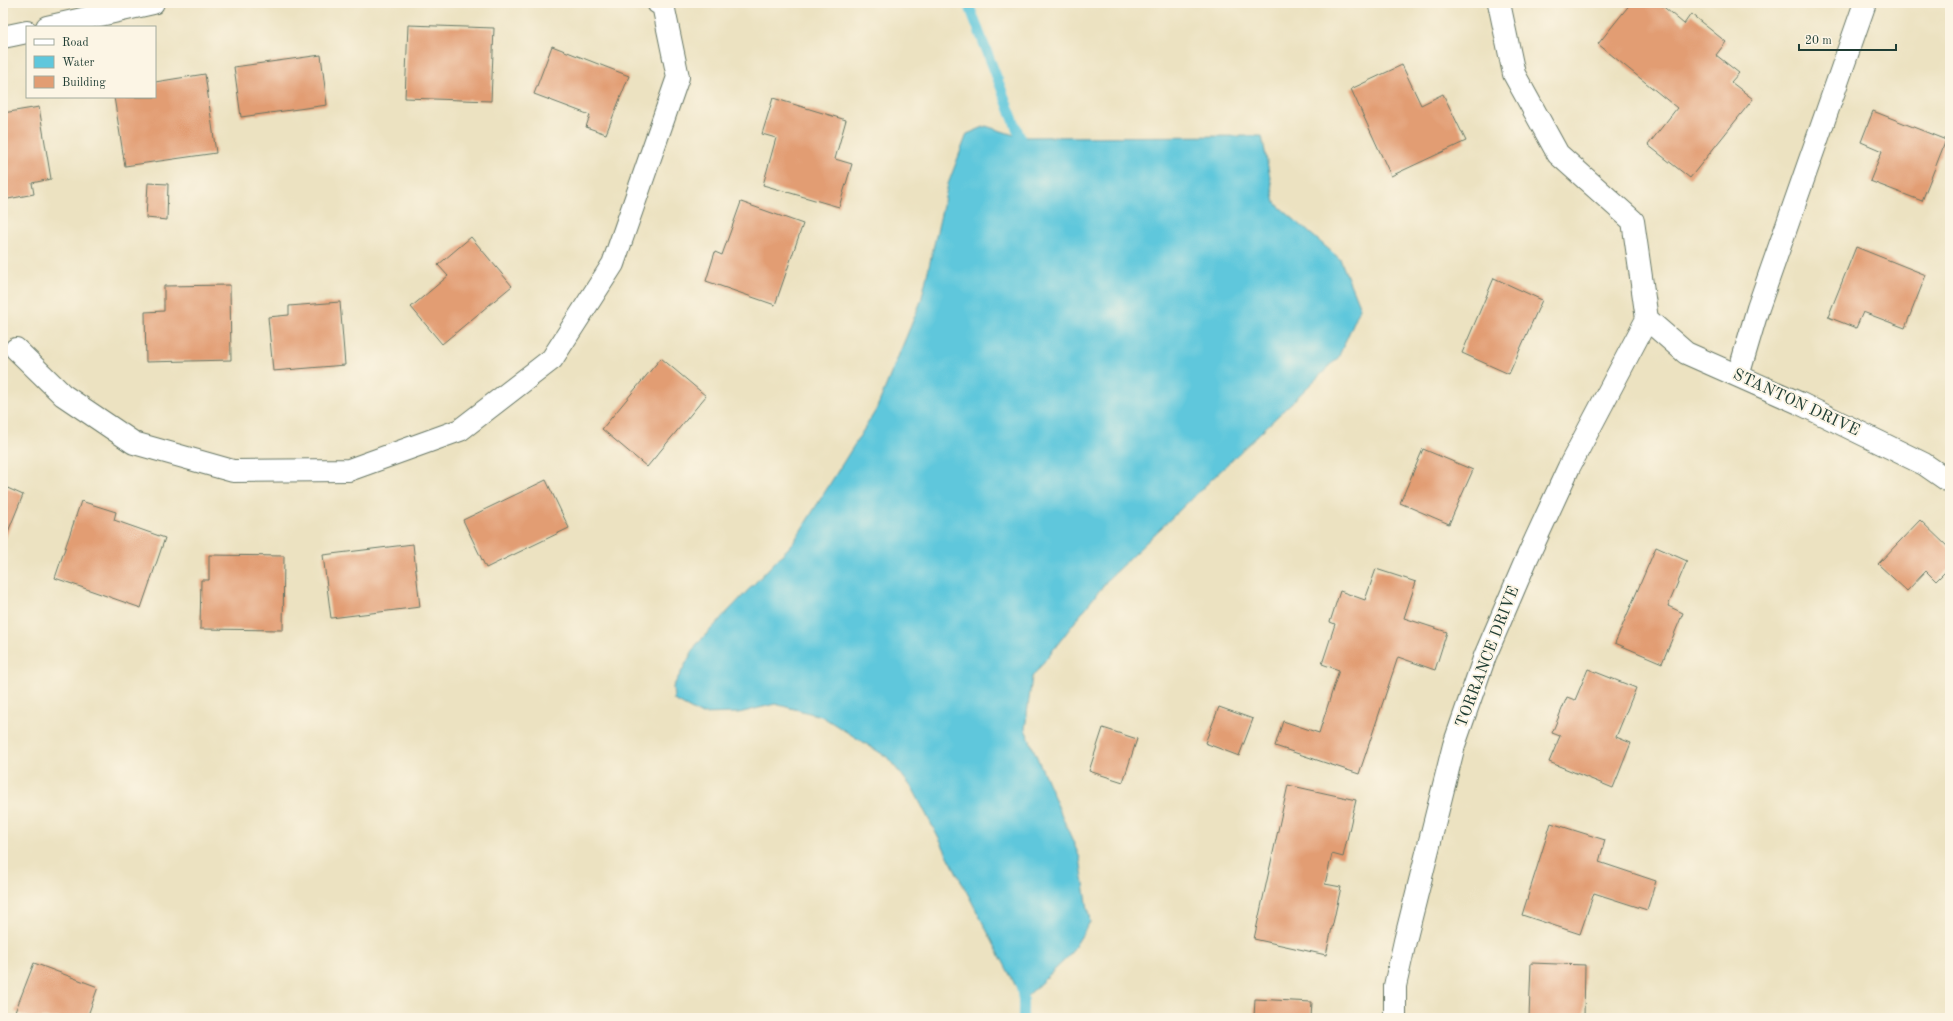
<svg xmlns="http://www.w3.org/2000/svg" width="1953" height="1021" viewBox="0 0 1953 1021" font-family="'Old Standard TT',serif">
<style>
.water{fill:#5fc7dc;stroke:#3f8288}
.lines{fill:none;stroke-linecap:round;stroke-linejoin:round}
.stream{stroke:#5fc7dc;stroke-width:10}
.building{fill:#e29d73}
.minor-casing{stroke:#677765;stroke-width:24}
.minor{stroke:#fff;stroke-width:22}
.labels{text-anchor:middle;dominant-baseline:central;stroke-width:4;stroke-linejoin:round;paint-order:stroke}
.street-label{font-size:16px;fill:#1f3d34;stroke:#fcf5e5}
</style>
<rect width="100%" height="100%" fill="#fcf5e5"/>
<filter id="ink" filterUnits="userSpaceOnUse"><feTurbulence type="fractalNoise" baseFrequency=".025" numOctaves="2"/><feDisplacementMap in="SourceGraphic" scale="8" xChannelSelector="R" yChannelSelector="G"/><feConvolveMatrix kernelMatrix="1 2 1 2 8 2 1 2 1" color-interpolation-filters="sRGB"/></filter>
<filter id="wash" filterUnits="userSpaceOnUse"><feTurbulence type="fractalNoise" baseFrequency=".012" numOctaves="4" result="noise"/><feDisplacementMap in="SourceGraphic" scale="16" xChannelSelector="R" yChannelSelector="G"/><feGaussianBlur stdDeviation="0.9" result="paint"/><feColorMatrix in="noise" values="0 0 0 0 0 0 0 0 0 0 0 0 0 0 0 0 0 1.4 0 .05"/><feComposite in="paint" operator="in"/></filter>
<g filter="url(#wash)">
<rect width="100%" height="100%" fill="#ece2c1"/>
<path class="water" d="M986 126 1020 137 1262 136 1275 203 1340 259 1360 308 1338 358 1109 578 1032 677 1025 729 1080 858 1090 922 1069 956 1023 1000 913 789 887 757 821 716 775 704 739 713 700 714 674 700 673 687 696 645 793 543 876 410 921 301 948 184 967 134Z"/>
<g class="lines">
<path class="stream" d="M968 3 1020 137 1021 149
M1021 986 1023 1000V1018"/>
</g>
<g id="blocks">
<path class="building" d="M1631 3H1659L1684 24 1691 14 1726 42 1716 55 1739 73 1731 82 1753 99 1690 178 1648 145 1677 108 1598 44Z
M408 25 494 28 491 101 405 98Z
M552 46 629 76 606 134 586 127 590 115 534 94Z
M321 55 327 105 241 117 234 67Z
M1402 65 1421 105 1443 94 1466 141 1391 176 1351 89Z
M205 74 216 153 125 166 114 97H155V82Z
M773 98 846 120 835 159 852 164 839 207 763 185 776 138 762 134Z
M39 107 51 179 32 183 34 194 3 200V113Z
M1873 111 1946 140 1922 201 1870 181 1882 151 1861 142Z
M148 183 168 184 167 220 146 218Z
M741 202 803 224 775 305 706 281 715 252 722 255Z
M471 237 512 286 442 344 411 307 448 276 438 265Z
M1856 247 1926 275 1905 328 1863 312 1856 328 1828 317Z
M1494 278 1542 300 1509 374 1462 353Z
M230 285 231 360 146 362 145 312 164 311V286Z
M340 302 345 365 273 371 268 317 289 315V306Z
M661 358 706 396 647 467 602 429Z
M1423 449 1473 470 1449 524 1400 503Z
M546 480 569 528 486 568 463 520Z
M3 486 23 495 3 544Z
M81 501 116 512 114 520 165 538 141 608 55 578Z
M1920 520 1950 549V567L1936 581 1926 571 1907 591 1878 564Z
M413 544 420 607 331 618 323 555Z
M1656 547 1687 561 1668 606 1683 613 1662 663 1615 643Z
M209 555 284 556 283 630 200 629 201 580H209Z
M1376 569 1416 582 1404 618 1447 632 1435 670 1398 657 1359 774 1275 746 1283 721 1319 733 1339 670 1322 664 1335 624 1330 622 1340 591 1365 600Z
M1588 669 1636 688 1616 737 1631 743 1613 788 1549 762 1560 736 1552 733 1567 697 1575 700Z
M1219 707 1253 719 1239 756 1205 743Z
M1103 728 1137 739 1123 782 1089 771Z
M1288 785 1356 800 1343 857 1332 854 1325 884 1341 887 1326 955 1254 939Z
M1551 823 1605 840 1599 862 1656 881 1647 910 1594 893 1580 934 1522 915Z
M34 963 98 987 87 1018H31L15 1012Z
M1531 963 1585 965 1584 1018H1529Z
M1255 999 1312 1002 1311 1018H1254Z"/>
</g>
</g>
<g filter="url(#ink)">
<use href="#blocks" fill-opacity="0" stroke="#677765" stroke-width="1"/>
<g class="lines">
<g class="minor-casing">
<path id="minor" d="M1499 3 1514 74 1558 154 1633 221 1647 319
M47 27 153 3
M3 37 27 32
M1647 319 1686 353 1799 403 1924 464 1950 482
M16 349 63 395 134 443 233 471 349 470 460 430 552 359 613 264 678 77 663 5 658 3
M1738 376 1758 308 1865 3
M1395 1018V986L1405 941 1454 745 1485 656 1527 558 1569 467 1647 319"/>
</g>
<use href="#minor" class="minor"/>
</g>
</g>
<g class="labels">
<g class="street-label">
<text transform="translate(1796 403) rotate(25)">STANTON DRIVE</text>
<text transform="translate(1488 657) rotate(-69)">TORRANCE DRIVE</text>
</g>
</g>
<rect width="1953" height="1021" fill="none" stroke="#fcf5e5" stroke-width="16"/>
<rect x="26" y="26" width="130" height="72" fill="#fcf5e5" stroke="#a4ab9e"/>
<rect x="34" y="39" width="20" height="6" fill="#ffffff" stroke="#a4ab9e"/>
<text x="62" y="46" font-size="12" fill="#1f3d34">Road</text>
<rect x="34" y="56" width="20" height="12" fill="#5fc7dc" stroke="#a4ab9e"/>
<text x="62" y="66" font-size="12" fill="#1f3d34">Water</text>
<rect x="34" y="76" width="20" height="12" fill="#e29d73" stroke="#a4ab9e"/>
<text x="62" y="86" font-size="12" fill="#1f3d34">Building</text>
<path d="M1799 44v6h97v-6" fill="none" stroke="#1f3d34" stroke-width="2"/>
<text x="1805" y="44" font-size="12" fill="#1f3d34" stroke="#fcf5e5" stroke-width="3" paint-order="stroke">20 m</text>
</svg>
